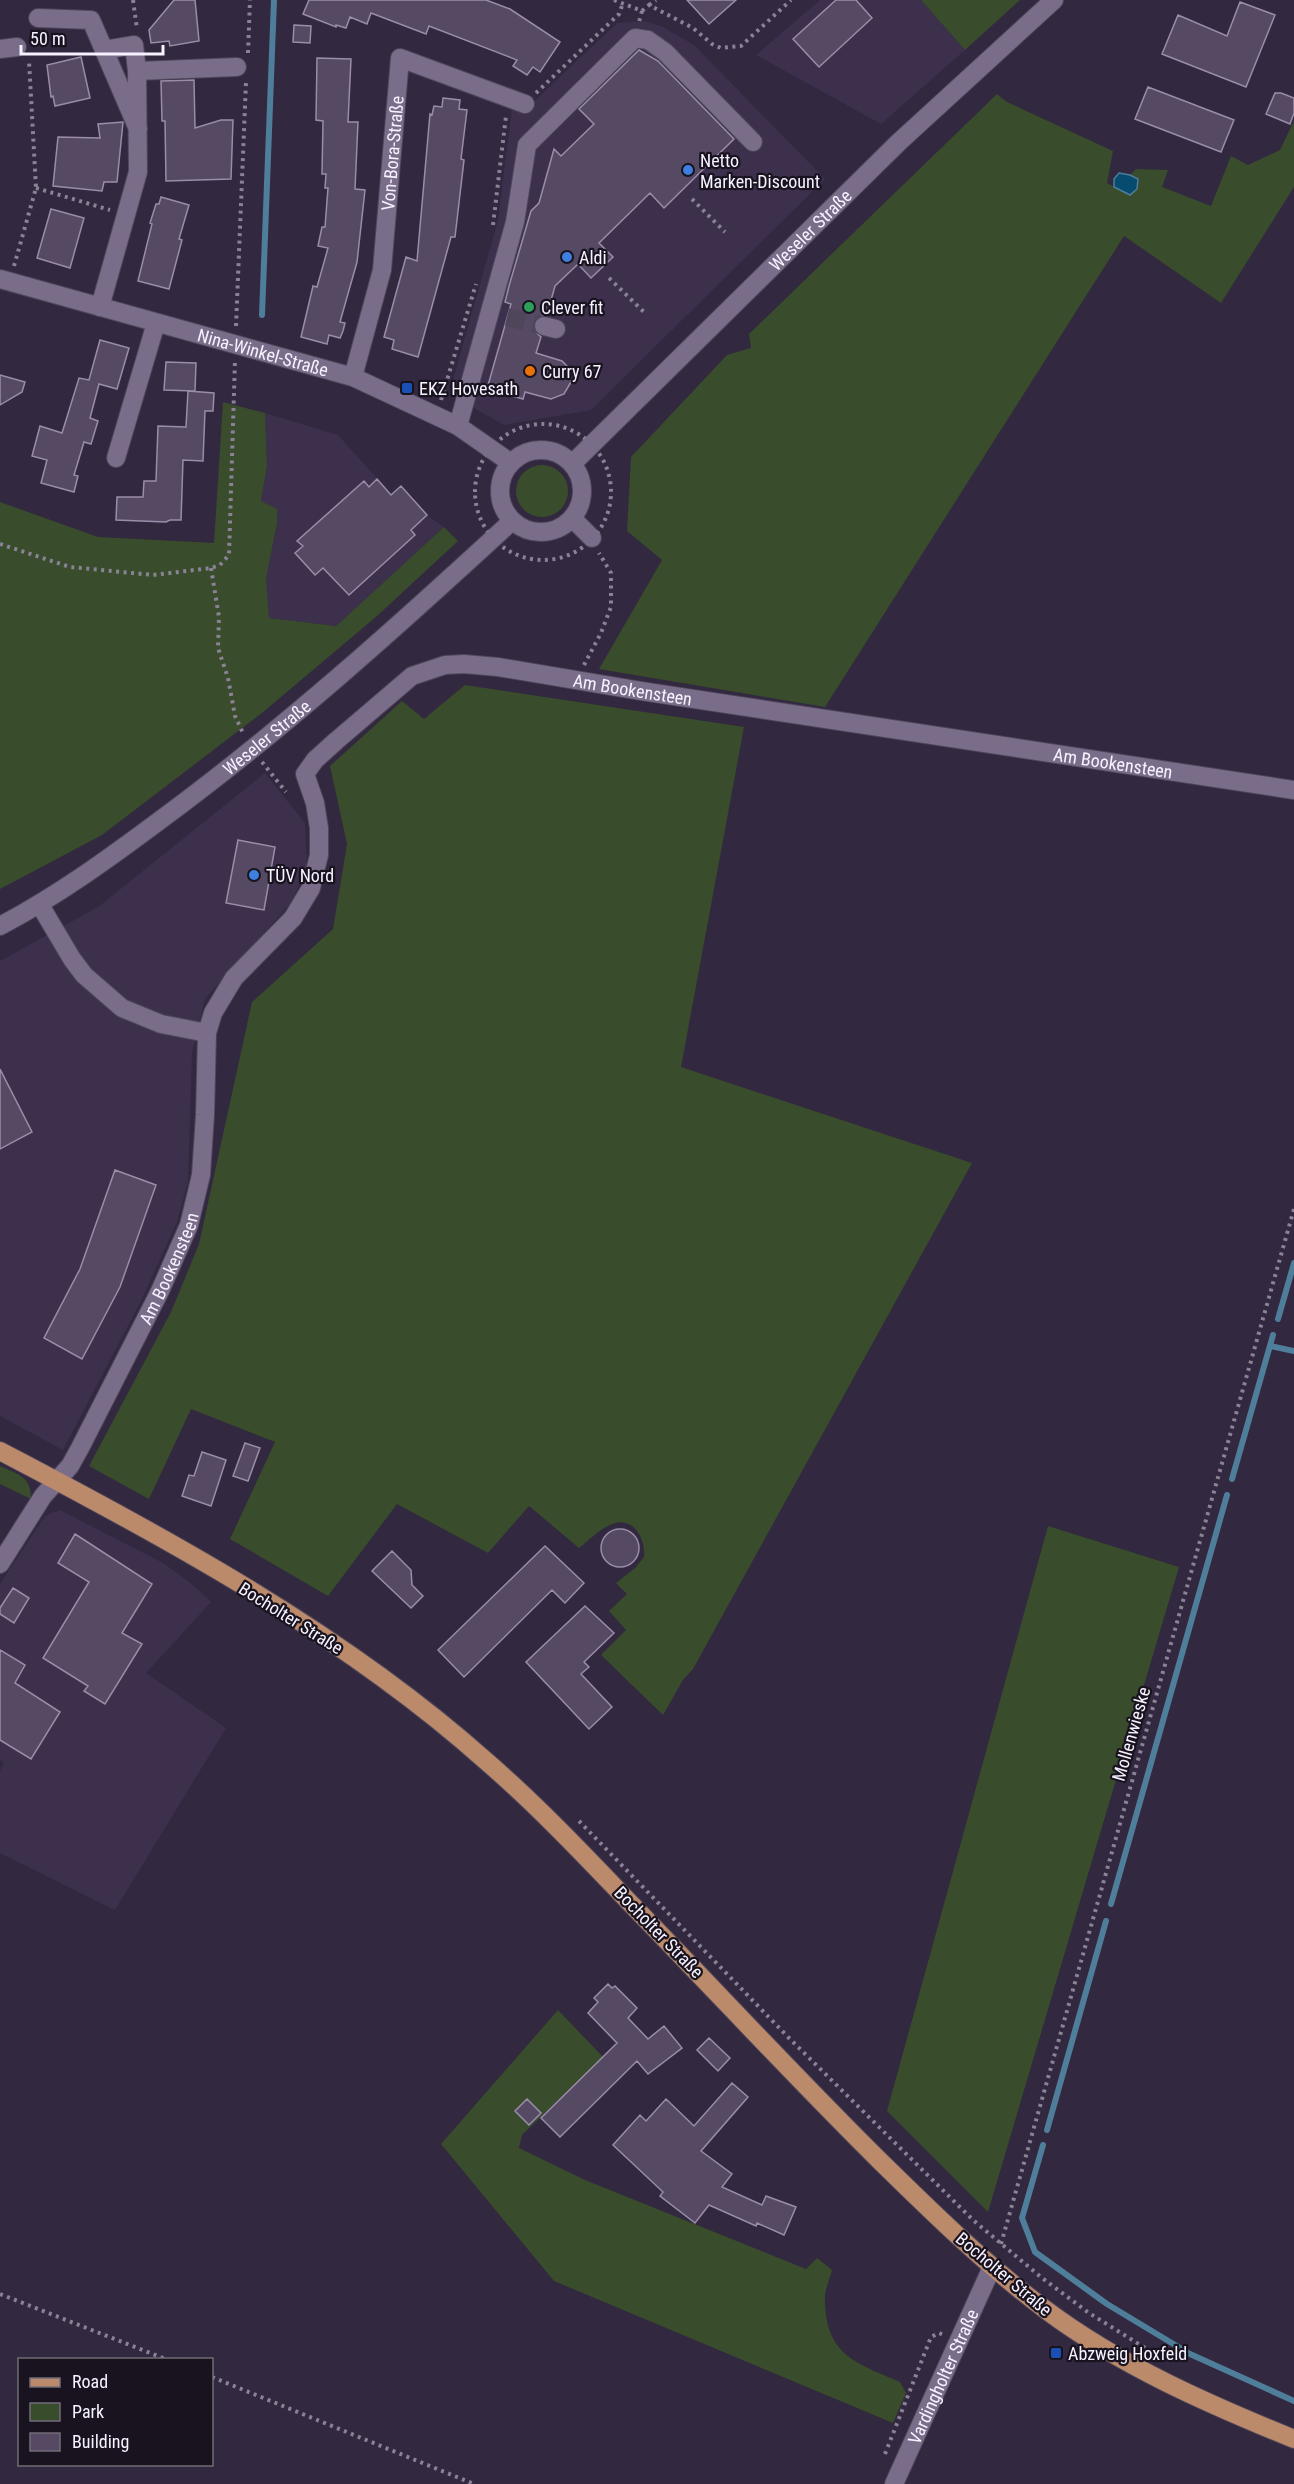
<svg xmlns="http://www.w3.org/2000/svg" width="1294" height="2484" viewBox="0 0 1294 2484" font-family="'Roboto Condensed',sans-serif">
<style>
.built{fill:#3d304d}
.green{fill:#394c2c}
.water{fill:#074c6f;stroke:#4f7e9a;stroke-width:1.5}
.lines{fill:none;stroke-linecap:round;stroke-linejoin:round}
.stream{stroke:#4f7e9a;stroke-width:6}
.building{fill:#554963;stroke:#9a8daa;stroke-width:1.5}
.minor-tunnel{stroke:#50465c;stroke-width:18;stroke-dasharray:18 9;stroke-linecap:butt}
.minor-casing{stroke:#4f465a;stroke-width:20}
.major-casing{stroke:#4f465a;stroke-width:20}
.path{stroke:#8a8295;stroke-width:4;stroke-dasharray:3 4.5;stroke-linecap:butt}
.minor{stroke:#796d89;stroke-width:18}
.major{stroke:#ba8a6b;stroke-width:18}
.shop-dot{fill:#3f7fe0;stroke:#18131e;stroke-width:2}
.leisure-dot{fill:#2e9e5b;stroke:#18131e;stroke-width:2}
.food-dot{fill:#e8710a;stroke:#18131e;stroke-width:2}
.transit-dot{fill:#1a4fb4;stroke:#18131e;stroke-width:2}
.labels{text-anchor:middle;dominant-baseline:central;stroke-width:4.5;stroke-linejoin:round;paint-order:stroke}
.street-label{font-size:18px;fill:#f7f2ff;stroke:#18131e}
.poi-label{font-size:18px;fill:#f7f2ff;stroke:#18131e;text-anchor:start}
</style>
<rect width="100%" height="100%" fill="#32283f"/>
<path class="built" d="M820 0H921L965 50 881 124 756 55Z
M645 21 663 27 694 45 825 179 591 410 504 425 449 394 498 220 512 109 527 108 617 23Z
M265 413 338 435 391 494 401 486 427 515 444 527 336 626 269 618 265 579 277 526V509L261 501 267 466Z
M265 773 305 823 307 867 291 903 205 999 192 1052 188 1182 177 1222 141 1301 63 1450 0 1416V961L98 907Z
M60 1510 165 1564 193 1585 211 1602 146 1673 226 1728 115 1910 0 1853V1771L4 1762 0 1760V1584L45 1516Z"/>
<path class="green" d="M921 0H1020L965 50Z
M997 94 1007 102 1113 151 1107 183 1130 195 1138 179 1130 175 1136 169 1168 170 1162 187 1211 206 1231 156 1248 165 1280 150 1294 121V187L1221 303 1124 236 825 707 599 669 662 560 627 531 631 457 727 355 751 348 749 334Z
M223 402 265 413 267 466 261 501 277 509V524L266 578 269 618 336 626 444 527 458 541 377 616 262 713 102 835 0 889V502L98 537 214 543Z
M516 491a26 26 0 1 1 52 0a26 26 0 1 1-52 0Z
M465 685 744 727 681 1067 972 1163 693 1669 683 1680 663 1715 601 1655 626 1630 609 1611 627 1594 616 1583 635 1568 644 1557C646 1539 633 1514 610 1525 599 1530 589 1540 579 1548L529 1506 488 1553 397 1504 328 1596 230 1539 275 1442 191 1409 149 1499 89 1466 171 1312 199 1244 252 1002 333 929 347 844 330 766 402 701 424 719Z
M0 1466C19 1475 31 1476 31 1499L0 1484Z
M1048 1526 1179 1567 988 2212 887 2111Z
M558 2010 603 2057 522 2135 519 2148 585 2180 806 2269 817 2258 832 2270C830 2279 824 2291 825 2301 826 2356 857 2363 900 2382L906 2393 893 2423 554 2281 441 2144Z"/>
<path class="water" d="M1119 173 1130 175 1138 179 1137 189 1130 195 1114 187V179Z"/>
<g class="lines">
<path class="stream" d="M262 315 274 0
M1278 1319 1294 1263
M1270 1346 1294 1351
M1232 1479 1273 1335
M1111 1904 1227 1495
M1047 2130 1106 1921
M1043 2145 1022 2218 1035 2252 1107 2304 1190 2354 1294 2401"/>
</g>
<path class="building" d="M174 0H195L199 41 170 46 169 41 151 43 149 30Z
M309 0H486L510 9 560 42 540 72 533 67 527 75 513 66 517 60 429 26 426 34 371 13 367 24 350 17 346 28 336 25V27L303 14Z
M687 0H736L709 24Z
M836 0H856L872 18 819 67 793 39Z
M1240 2 1275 15 1246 87 1162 54 1178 15 1227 36Z
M294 25 311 26 310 43 293 42Z
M639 50 658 61 734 139 664 208 650 193 599 243 613 257 591 278 578 264 555 286 547 315 536 318 533 329 541 337 536 353 562 361 569 368 571 382 564 394 551 399 525 392 523 399 487 389 511 304 505 302 509 286 531 211 539 203 554 149 561 156 594 124 579 109Z
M81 57 90 98 55 106 53 96 51 97 47 65Z
M317 58 351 59 348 122H358L355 189 365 190 357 262 340 322 345 323 343 331 340 338 329 335 327 344 301 337 313 286 317 287 328 248 318 246 322 227H325L328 188H325L326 174H322L323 121 316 120Z
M194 80 195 128 221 120H233L231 179 166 181 165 121H162L161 81Z
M1148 87 1234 120 1221 152 1135 119Z
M1275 93H1281L1294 98V113L1290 124 1266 114Z
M443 98 460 100 459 109 467 110 461 159 464 160 455 237H451L418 357 392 349 394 340 384 337 406 257 417 261 430 114 432 115 434 106 442 107Z
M123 122 117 182H104L102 191 53 186 58 137 100 138 98 124Z
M161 197 189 205 179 239 182 240 169 289 138 281 152 224 150 223 156 204H159Z
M51 209 84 218 70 268 37 258Z
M100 340 129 348 117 389 99 384 90 418 98 421 91 444 84 442 74 475 78 476 74 492 41 483 47 460 32 456 40 426 62 433 79 378 89 380Z
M166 362 196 363 195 391 164 390Z
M0 375 25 382 22 392 0 405Z
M188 391 214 393 213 411H205L203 461 183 460 181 520H170L166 522 116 520 117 497H143L144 481H156L158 426 186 427Z
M377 479 391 495 401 486 427 515 411 530 415 535 349 595 323 568 315 575 295 553 303 546 297 541 364 481 369 487Z
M238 840 275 847 264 910 226 903Z
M0 1069 32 1132 0 1149Z
M115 1170 156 1185 120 1287 82 1359 44 1338 80 1269Z
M245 1443 260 1448 248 1481 233 1476Z
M202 1452 226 1460 211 1506 182 1496 189 1475 194 1476Z
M601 1548a19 19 0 1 1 38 0a19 19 0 1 1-38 0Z
M75 1534 152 1584 122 1633 142 1644 105 1704 84 1691 88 1686 43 1658 89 1582 58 1563Z
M545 1546 584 1583 565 1603 552 1590 464 1677 438 1650Z
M392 1551 411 1570 412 1585 423 1596 411 1608 372 1571Z
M13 1588 29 1598 14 1623 0 1614V1608Z
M585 1606 614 1633 584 1662 589 1667 581 1674 612 1707 589 1729 526 1662Z
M0 1650 25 1665 15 1683 60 1712 31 1759 0 1740Z
M608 1984 612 1988 615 1986 637 2008 628 2018 648 2039 664 2026 682 2048 648 2074 637 2061 560 2137 541 2118 617 2043 588 2013 598 2002 594 1998Z
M709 2038 730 2058 718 2071 697 2050Z
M732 2083 748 2097 701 2151 732 2174 722 2187 762 2205 766 2196 796 2207 784 2235 757 2223 756 2226 709 2205 695 2223 660 2196 663 2192 613 2145 640 2115 646 2121 666 2099 694 2126Z
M527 2099 541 2113 529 2125 515 2111Z"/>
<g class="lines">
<path class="minor-tunnel" d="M507 317 544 326"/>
<g class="minor-casing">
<g id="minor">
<path d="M38 18 91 20 104 50"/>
<path d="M0 49 17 47"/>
<path d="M137 71 237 67"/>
<path id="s1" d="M0 279 353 377 458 426 511 463"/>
<path d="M100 307 138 172 137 71 134 45 104 50 138 129"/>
<path d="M544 326 556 329"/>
<path id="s2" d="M353 377 382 270 400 58 525 104"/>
<path d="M458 426 515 222 527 145 635 38 648 40 665 52 753 142"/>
<circle cx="541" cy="491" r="41"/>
<path d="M116 458 156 323"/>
<path id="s3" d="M572 464 899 142 1054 0"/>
<path d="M572 518 592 538"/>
<path d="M40 905 72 959 84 975 122 1008 161 1024 207 1033"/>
<path id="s4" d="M0 926C57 896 108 859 159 821 284 729 398 626 512 521"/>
<path id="s5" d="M0 1564 43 1496 70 1466 80 1448 160 1291 189 1225 201 1175 205 1115 207 1033 213 1013 234 978 293 918 311 888 319 855V828L315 803 305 774 315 760 336 741 412 676 445 665 464 664 498 667 641 691 1294 790"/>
<path id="s6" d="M894 2484 992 2267"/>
</g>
</g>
<g class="major-casing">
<path id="major" d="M0 1451C167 1538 345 1635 486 1761 538 1806 585 1856 633 1906 716 1991 796 2078 880 2161 933 2213 986 2265 1046 2310 1121 2366 1208 2404 1294 2439"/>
</g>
<path class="path" d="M133 0 137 29
M614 0 642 11 639 22
M649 5 656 0
M642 11 649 5 693 28 712 44 721 48 741 46 791 0
M248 53 250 0
M536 93 619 14 623 3
M36 188 110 210
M692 199 725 232
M493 225 506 116
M14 266 36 188 29 61
M609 278 644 312
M236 326 246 82
M441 400 476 284
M475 492a68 68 0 1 1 136 0a68 68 0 1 1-136 0Z
M0 544 70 567 153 575 211 568 220 565 229 555 235 360
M211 568 219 617 218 648 228 678 235 716 243 733
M584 665 601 633 611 607V573L599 553
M262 762 286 792
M579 1821 789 2038 973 2220 1042 2278 1089 2313 1150 2351
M1001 2244 1294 1209
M0 2294 168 2360
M212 2377 474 2484
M885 2454 931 2337 939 2333 944 2335"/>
<use href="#minor" class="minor"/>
<use href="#major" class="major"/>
</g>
<g class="shop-dot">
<circle cx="688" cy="170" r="6"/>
<circle cx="567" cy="257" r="6"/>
<circle cx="254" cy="875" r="6"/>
</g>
<circle class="leisure-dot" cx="529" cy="307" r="6"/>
<circle class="food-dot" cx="530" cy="371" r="6"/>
<g class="transit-dot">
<rect x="401" y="382" width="12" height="12" rx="3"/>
<rect x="1050" y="2347" width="12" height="12" rx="3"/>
</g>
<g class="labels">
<g class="street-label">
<text stroke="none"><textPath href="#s2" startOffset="228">Von-Bora-Straße</textPath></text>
<text stroke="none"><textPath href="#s3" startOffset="334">Weseler Straße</textPath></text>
<text stroke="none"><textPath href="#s1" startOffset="273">Nina-Winkel-Straße</textPath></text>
<text stroke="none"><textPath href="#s5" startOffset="1251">Am Bookensteen</textPath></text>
<text stroke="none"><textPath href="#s4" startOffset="327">Weseler Straße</textPath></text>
<text stroke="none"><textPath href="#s5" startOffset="1737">Am Bookensteen</textPath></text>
<text stroke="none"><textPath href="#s5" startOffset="342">Am Bookensteen</textPath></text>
<text transform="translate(291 1618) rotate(32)">Bocholter Straße</text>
<text transform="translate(1131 1734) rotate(-74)">Mollenwieske</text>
<text transform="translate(659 1932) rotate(46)">Bocholter Straße</text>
<text transform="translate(1004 2274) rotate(40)">Bocholter Straße</text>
<text stroke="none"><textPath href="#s6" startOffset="118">Vardingholter Straße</textPath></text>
</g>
<g class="poi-label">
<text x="700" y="160">Netto<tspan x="700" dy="21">Marken-Discount</tspan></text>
<text x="579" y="257">Aldi</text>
<text x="541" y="307">Clever fit</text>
<text x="542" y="371">Curry 67</text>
<text x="419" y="388">EKZ Hovesath</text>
<text x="266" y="875">TÜV Nord</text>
<text x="1068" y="2353">Abzweig Hoxfeld</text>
</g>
</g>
<rect x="18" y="2358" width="195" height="108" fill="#18131e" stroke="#716c78" stroke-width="1.5"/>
<rect x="30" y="2378" width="30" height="9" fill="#ba8a6b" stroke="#716c78" stroke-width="1.5"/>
<text x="72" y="2388" font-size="18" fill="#f7f2ff">Road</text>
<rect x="30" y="2403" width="30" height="18" fill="#394c2c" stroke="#716c78" stroke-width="1.5"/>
<text x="72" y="2418" font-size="18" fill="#f7f2ff">Park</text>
<rect x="30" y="2433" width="30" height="18" fill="#554963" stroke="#716c78" stroke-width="1.5"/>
<text x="72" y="2448" font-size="18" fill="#f7f2ff">Building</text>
<path d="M21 45v9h142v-9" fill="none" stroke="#f7f2ff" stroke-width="3"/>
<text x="30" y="45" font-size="18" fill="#f7f2ff" stroke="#18131e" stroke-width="4.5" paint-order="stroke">50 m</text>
</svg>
